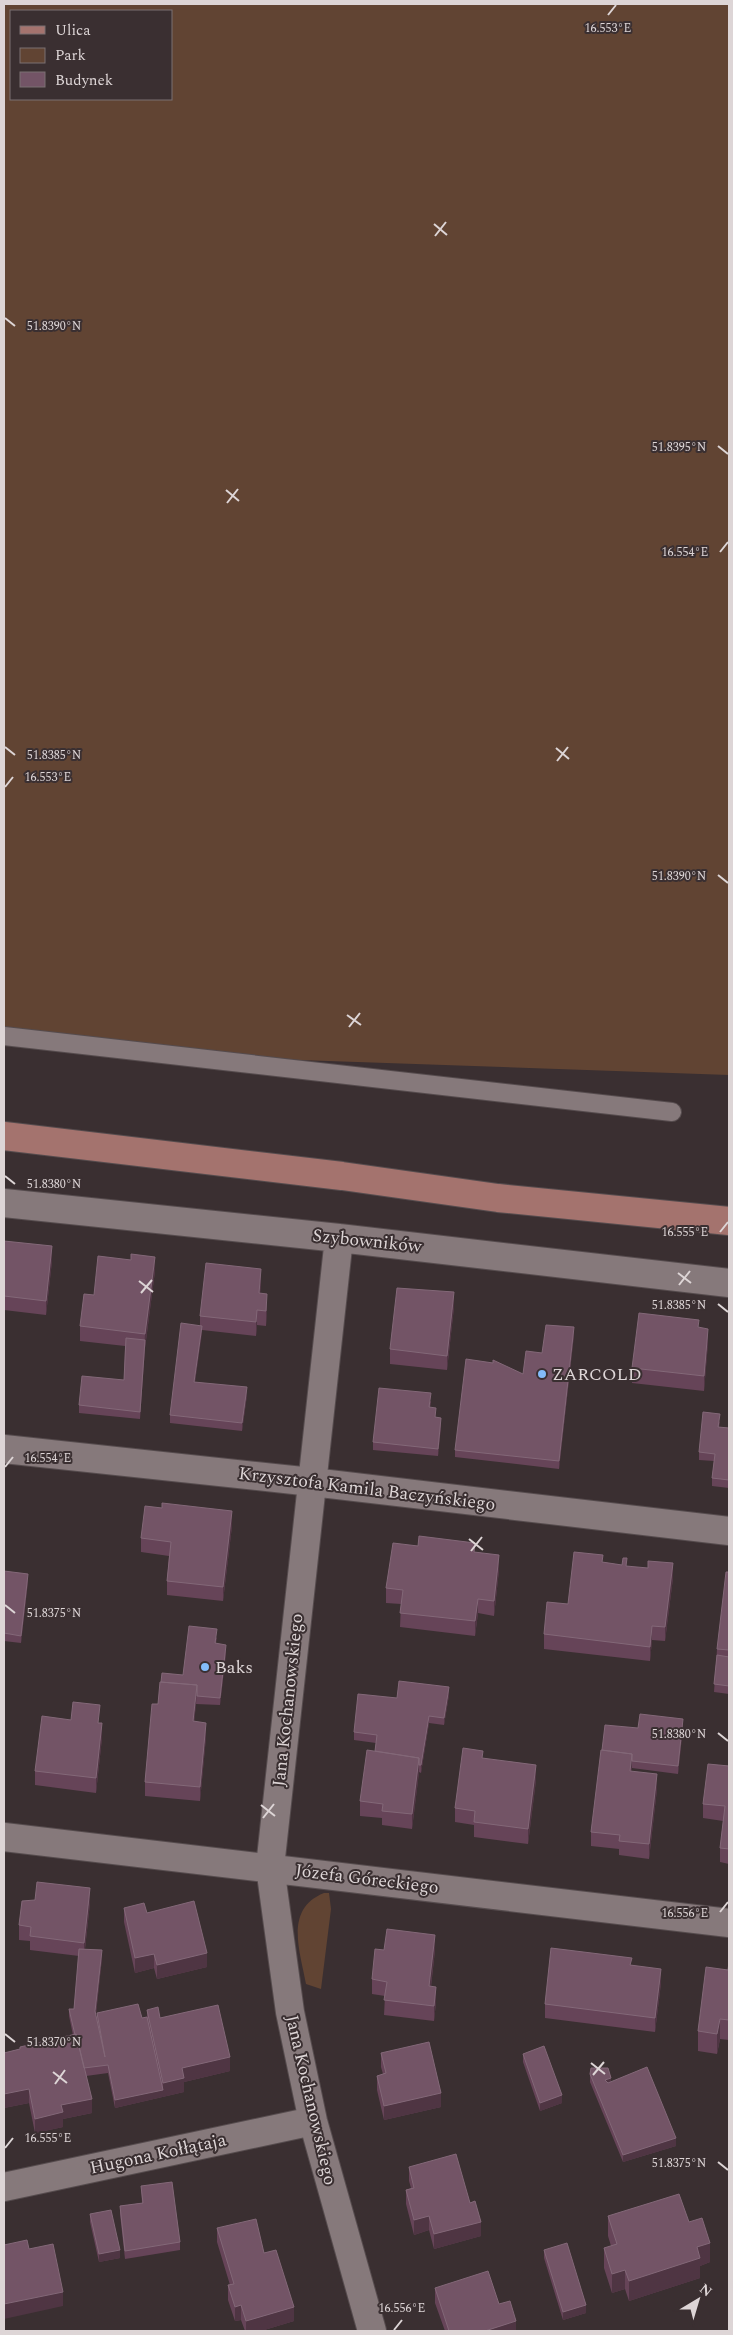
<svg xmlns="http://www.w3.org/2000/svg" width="733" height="2335" viewBox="0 0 733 2335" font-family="Spectral,serif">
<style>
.green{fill:#614433;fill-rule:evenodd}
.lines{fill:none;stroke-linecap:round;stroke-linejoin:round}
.service-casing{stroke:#564c4e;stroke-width:20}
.minor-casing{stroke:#564c4e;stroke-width:30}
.primary-casing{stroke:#564c4e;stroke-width:30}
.service{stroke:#86797b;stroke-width:18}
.minor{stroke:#86797b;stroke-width:28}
.primary{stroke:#a4736e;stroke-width:28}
.wall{fill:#664458}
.shaded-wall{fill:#4f3543}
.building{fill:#735466;stroke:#836878}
.ticks{fill:none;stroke:#ddd5d6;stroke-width:2}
.poi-dot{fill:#83bcfa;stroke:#3a2f31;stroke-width:2}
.labels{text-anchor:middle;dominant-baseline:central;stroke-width:4;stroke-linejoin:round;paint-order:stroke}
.street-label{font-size:18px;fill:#ddd5d6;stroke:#3a2f31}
.poi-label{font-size:18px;fill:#ddd5d6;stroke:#3a2f31;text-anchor:start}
.ticks-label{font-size:12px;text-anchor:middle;fill:#ddd5d6;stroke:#3a2f31;stroke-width:4;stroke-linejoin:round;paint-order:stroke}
</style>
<rect width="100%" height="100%" fill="#3a2f31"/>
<path class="green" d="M4 4H729V1075L299 1060 4 1033ZM11 11H171V99H11Z
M324 1893H329L331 1909 321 1989 306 1984C300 1951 284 1909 324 1893Z"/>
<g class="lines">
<g class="service-casing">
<path id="service" d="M4 1036 672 1112"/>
</g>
<g class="minor-casing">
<path id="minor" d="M4 1203 339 1238 729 1283
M339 1238 270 1867 290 2012 313 2121 372 2331
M4 1449 312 1482 729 1531
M4 1837 729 1923
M4 2187 313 2121"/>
</g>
<g class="primary-casing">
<path id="primary" d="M4 1136 342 1176 498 1198 729 1221"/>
</g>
<use href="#service" class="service"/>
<use href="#minor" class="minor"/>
<use href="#primary" class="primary"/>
</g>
<path class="wall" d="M4 1241 52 1261 46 1315 4 1310Z
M155 1271 145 1348 140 1419 79 1413V1405L124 1380 125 1346 80 1341V1326L94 1295Z
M261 1284 260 1293 267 1308 266 1326 257 1325 256 1336 202 1330 195 1382 247 1395 242 1431 170 1423V1415L200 1326V1316Z
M454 1307 447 1370 390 1364V1349Z
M699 1328 708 1343 704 1391 632 1383V1368Z
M574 1335 559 1469 455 1457V1450L542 1353Z
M431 1401 430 1408 441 1426 438 1456 373 1450V1442Z
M720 1421 719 1427 729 1428V1488L712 1486V1478L714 1461 699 1460V1452Z
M232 1526 223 1601 167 1595V1581L169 1556 141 1552V1538Z
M475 1552 499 1570 494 1616 478 1613 475 1636 400 1627 401 1604 386 1603V1588Z
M603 1562 627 1566 673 1578 665 1641 652 1640 650 1661 544 1649V1634Z
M4 1571 28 1581 21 1643 4 1641Z
M729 1572V1694L714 1692 717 1649Z
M217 1637 216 1643 226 1653 220 1705 196 1704 194 1722 206 1737 200 1801 145 1796V1782L158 1704 161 1682 183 1675Z
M449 1695 444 1725 429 1723 421 1773 419 1772 412 1829 382 1825V1818L360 1816V1801L375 1751 376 1743 354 1740V1732L397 1698Z
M100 1723 102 1738 96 1793 35 1785V1771Z
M683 1727 678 1774 632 1768 631 1771 657 1789 649 1859 619 1855V1849L591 1846V1832L638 1728Z
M483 1759 536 1780 528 1844 474 1837V1825L455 1822V1808Z
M729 1766V1864L720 1862V1848L723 1821 703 1818V1804Z
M90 1903 85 1949 102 1958 96 2014 97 2020V2013L142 2018 147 2017V2010L160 2018 230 2071 184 2082V2092L115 2108 108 2073 86 2076 92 2113 63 2119V2127L35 2133 29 2103 4 2108V2053L73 2035 69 2016V2009H74L79 1956 30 1950V1941L19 1940V1925Z
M124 1908 147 1913 207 1967 157 1979 154 1968 135 1973 124 1922Z
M384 1950H435L431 1987 436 2002 434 2021 384 2015 385 1996 372 1994V1979Z
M729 1962V2040L720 2039 717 2054 698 2051V2031L728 1970Z
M632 1965 661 1983 655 2032 545 2018V2004Z
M381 2053 441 2107 384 2120 377 2090V2076L383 2074 381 2067Z
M523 2054 562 2103 540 2111 523 2062Z
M590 2074 611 2082 676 2146 623 2162 590 2082Z
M409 2167 470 2203 481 2236 434 2249 429 2230 414 2235 406 2204V2190L411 2188 409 2181Z
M141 2186 180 2242V2250L125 2259 120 2214V2206L142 2203Z
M90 2214 120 2258 99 2262 90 2222Z
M608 2216 689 2222 710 2262 700 2266V2278L629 2301 625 2289 612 2293 604 2268V2248L611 2246 608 2236Z
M217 2228 264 2253 294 2321 261 2331H245L241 2320 235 2321 228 2300V2285H230L217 2242Z
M544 2250 586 2313 563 2320 544 2258Z
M435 2288 499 2304 516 2331H445L435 2303Z"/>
<path class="shaded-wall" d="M52 1246V1261L46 1315V1301Z
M155 1257V1271L145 1348 140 1419 145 1334Z
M261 1269V1284L259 1307V1293Z
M454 1292V1307L447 1370V1356Z
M267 1294V1308L266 1326V1311Z
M257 1310V1325L256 1336V1322Z
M202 1326V1334L194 1389V1382Z
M574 1327V1335L559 1469V1461Z
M708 1329V1343L704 1391V1376Z
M247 1387V1395L242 1431V1423Z
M441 1418V1426L438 1456V1449Z
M232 1511V1526L223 1601V1587Z
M499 1555V1570L494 1616V1601Z
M673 1563V1578L665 1641V1627Z
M28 1574V1581L21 1643V1636Z
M478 1599V1613L475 1636V1621Z
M652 1626V1640L650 1661V1647Z
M226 1645V1653L220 1705V1698Z
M197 1685 196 1704 193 1736V1721Z
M449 1687V1695L444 1725V1718Z
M429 1716V1723L421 1773V1765Z
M683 1719V1727L678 1774V1766Z
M102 1723V1738L96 1793V1778Z
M206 1723V1737L200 1801V1787Z
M632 1754V1769L630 1785V1771Z
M419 1758V1773L412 1829V1814Z
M536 1765V1780L528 1844V1829Z
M657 1774V1789L649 1859V1844Z
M90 1888V1903L84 1957V1943Z
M435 1935V1950L429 2001V1986Z
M102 1950V1958L95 2019V2011Z
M207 1953V1967L157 1979V1965Z
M154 1954V1968L135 1973V1958Z
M661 1969V1983L655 2032V2018Z
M436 1987V2002L434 2021V2006Z
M720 2019V2039L717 2054V2034Z
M230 2057V2071L184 2082V2092L115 2108V2100L163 2090V2083L182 2068Z
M611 2078V2085L605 2080Z
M29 2089V2103L4 2108V2094Z
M441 2093V2107L384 2120V2106Z
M562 2095V2103L540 2111V2103Z
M92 2099V2113L63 2119V2127L35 2133V2119L61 2105Z
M676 2138V2146L623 2162V2155Z
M429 2216V2230L414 2235V2220Z
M481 2222V2236L434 2249V2234Z
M710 2243V2262L700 2266V2278L629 2301V2281L697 2247Z
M120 2250V2258L99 2262V2254Z
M625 2270V2289L612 2293V2274Z
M63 2292V2306L4 2319V2304Z
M241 2305V2320L235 2321V2307Z
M586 2305V2313L563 2320V2312Z
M294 2307V2321L261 2331H246V2321Z
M516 2321V2331H485Z"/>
<path class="building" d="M4 1241 52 1246 46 1301 4 1296Z
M131 1254 155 1257 145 1334 80 1326 84 1294 94 1295 98 1256 131 1260Z
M206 1263 261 1269 259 1293 267 1294 266 1311 257 1310 256 1322 200 1316Z
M397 1288 454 1292 447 1356 390 1349Z
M639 1313 699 1320 698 1327 708 1329 704 1376 632 1368Z
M181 1323 202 1326 194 1382 247 1387 242 1423 170 1415Z
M546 1325 574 1327 559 1461 455 1450 466 1359 493 1363V1360L523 1374 526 1351 542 1353Z
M126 1338 145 1340 140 1412 79 1405 82 1376 124 1380Z
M379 1388 431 1393 429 1407 436 1408 435 1417 441 1418 438 1449 373 1442Z
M703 1412 720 1414 718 1427 729 1428V1480L712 1478 715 1454 699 1452Z
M162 1503 232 1511 223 1587 167 1581 171 1542 141 1538 145 1506 162 1508Z
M419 1536 475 1543 474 1552 499 1555 494 1601 478 1599 475 1621 400 1613 403 1590 386 1588 393 1543 418 1546Z
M574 1552 603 1555 602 1562 622 1565 623 1558H627L626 1566 648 1568V1561L673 1563 665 1627 652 1626 650 1647 544 1634 547 1602 568 1604Z
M4 1571 28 1574 21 1636 4 1633Z
M726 1572H729V1650L717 1649Z
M189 1626 217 1629 215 1643 226 1645 220 1698 197 1696V1685L161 1682 162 1673 183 1675Z
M717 1655 729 1657V1686L714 1684Z
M399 1681 449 1687 444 1718 429 1716 421 1765H419V1758L375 1751 377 1735 354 1732 358 1694 397 1698Z
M160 1682 197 1685 193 1721 206 1723 200 1787 145 1782 152 1704H158Z
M73 1702 100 1705 98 1723H102L96 1778 35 1771 42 1716 71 1720Z
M640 1714 683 1719 678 1766 632 1761V1754L602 1750 605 1725 638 1728Z
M463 1748 483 1751 482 1758 536 1765 528 1829 474 1822 475 1811 455 1808Z
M367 1750 419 1758 412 1814 382 1811 383 1804 360 1801Z
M601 1750 632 1754 630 1771 657 1774 649 1844 619 1841 620 1835 591 1832Z
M708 1764 729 1766V1849L720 1848 725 1806 703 1804Z
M37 1882 90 1888 84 1943 30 1936 31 1927 19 1925 22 1901 35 1900Z
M194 1901 207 1953 157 1965 154 1954 135 1958 124 1908 144 1903 147 1913Z
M387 1929 435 1935 429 1986 436 1987 434 2006 384 2000 387 1982 372 1979 375 1949 384 1950Z
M551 1948 632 1958 630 1965 661 1969 655 2018 545 2004Z
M79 1949 102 1950 95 2011 105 2057 97 2013 138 2004 142 2018 147 2017 163 2090 115 2100 108 2065 84 2068 76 2034 75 2035 69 2009H74Z
M729 1962V2020L720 2019 717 2034 698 2031 706 1967 728 1970Z
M218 2005 230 2057 182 2068 184 2078 163 2083 147 2010 158 2007 160 2018Z
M76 2034 92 2099 61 2105 63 2112 35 2119 29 2089 4 2094V2053L20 2049V2047Z
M429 2042 441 2093 384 2106 377 2076 386 2073 381 2053Z
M544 2046 562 2095 540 2103 523 2054Z
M647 2067 676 2138 623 2155 590 2074 591 2068H608L611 2078 605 2080 608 2083Z
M456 2154 470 2203 475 2201 481 2222 434 2234 429 2216 414 2220 406 2190 414 2188 409 2167Z
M172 2182 180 2242 125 2251 120 2206 143 2203 141 2186Z
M679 2194 689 2222 702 2218 710 2243 697 2247 700 2258 629 2281 625 2270 612 2274 604 2248 617 2244 608 2216Z
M111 2210 120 2250 99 2254 90 2214Z
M256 2219 264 2253 276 2250 294 2307 246 2321 241 2305 235 2307 228 2285 234 2284 217 2228Z
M27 2240 29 2249 53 2244 63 2292 4 2304V2245Z
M567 2243 586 2305 563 2312 544 2250Z
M488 2271 499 2304 510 2301 516 2321 485 2331H449L435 2288Z"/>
<path class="ticks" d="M608 15 616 5M434 224 447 235M435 236 446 222M5 318 15 326M718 446 728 454M226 490 239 501M227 503 238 489M720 552 728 542M5 747 15 755M556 748 569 759M557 761 568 747M5 787 13 777M718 875 728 883M347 1015 361 1025M349 1027 360 1013M5 1176 15 1184M720 1232 728 1222M678 1273 691 1283M139 1281 153 1292M679 1285 690 1271M141 1293 152 1280M718 1304 728 1312M5 1467 13 1457M469 1539 483 1550M471 1551 482 1537M5 1605 15 1613M718 1733 728 1741M261 1805 275 1816M263 1818 274 1804M720 1912 728 1902M5 2034 15 2042M591 2063 605 2074M53 2072 67 2083M593 2075 604 2062M55 2084 65 2070M5 2148 13 2138M718 2162 728 2170M394 2330 402 2320"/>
<g class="poi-dot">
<circle cx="542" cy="1374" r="5"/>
<circle cx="205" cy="1667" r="5"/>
</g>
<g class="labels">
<g class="street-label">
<text transform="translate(367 1241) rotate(6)">Szybowników</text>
<text transform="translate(367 1489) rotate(7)">Krzysztofa Kamila Baczyńskiego</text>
<text transform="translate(288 1700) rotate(-84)">Jana Kochanowskiego</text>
<text transform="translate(367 1879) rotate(7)">Józefa Góreckiego</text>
<text transform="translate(311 2100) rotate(77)">Jana Kochanowskiego</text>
<text transform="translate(158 2154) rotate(-12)">Hugona Kołłątaja</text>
</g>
<g class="poi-label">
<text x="552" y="1374">ZARCOLD</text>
<text x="215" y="1667">Baks</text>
</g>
</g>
<g class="ticks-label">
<text x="608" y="32">16.553°E</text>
<text x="54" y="330">51.8390°N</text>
<text x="679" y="451">51.8395°N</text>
<text x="685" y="556">16.554°E</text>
<text x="54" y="759">51.8385°N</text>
<text x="48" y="781">16.553°E</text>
<text x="679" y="880">51.8390°N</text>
<text x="54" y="1188">51.8380°N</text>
<text x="685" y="1236">16.555°E</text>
<text x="679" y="1309">51.8385°N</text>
<text x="48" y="1462">16.554°E</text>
<text x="54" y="1617">51.8375°N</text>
<text x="679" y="1738">51.8380°N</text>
<text x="685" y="1917">16.556°E</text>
<text x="54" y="2046">51.8370°N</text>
<text x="48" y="2142">16.555°E</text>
<text x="679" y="2167">51.8375°N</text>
<text x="402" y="2312">16.556°E</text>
</g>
<rect width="733" height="2335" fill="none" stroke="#ddd5d6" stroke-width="10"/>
<rect x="10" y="10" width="162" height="90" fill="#3a2f31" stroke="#7b7173"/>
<rect x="20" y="26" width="25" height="8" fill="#a4736e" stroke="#7b7173"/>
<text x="55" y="35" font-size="15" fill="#ddd5d6">Ulica</text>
<rect x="20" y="48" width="25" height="15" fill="#614433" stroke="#7b7173"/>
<text x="55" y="60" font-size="15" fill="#ddd5d6">Park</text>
<rect x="20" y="72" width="25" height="15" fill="#735466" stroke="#7b7173"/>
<text x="55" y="85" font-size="15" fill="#ddd5d6">Budynek</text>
<g transform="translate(698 2300) rotate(38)" stroke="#3a2f31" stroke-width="4" paint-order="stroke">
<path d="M0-4L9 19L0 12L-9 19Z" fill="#ddd5d6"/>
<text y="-8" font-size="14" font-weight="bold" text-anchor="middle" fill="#ddd5d6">N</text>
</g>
</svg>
